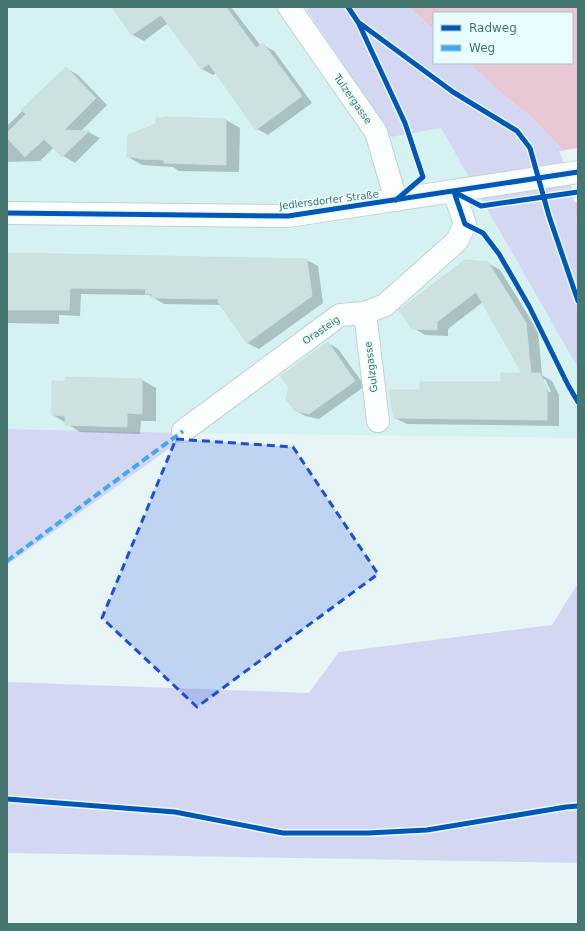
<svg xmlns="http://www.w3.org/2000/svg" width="585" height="931" viewBox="0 0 585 931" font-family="'DejaVu Sans',sans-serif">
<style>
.residential{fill:#d5f1f2}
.green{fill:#d3d7f2}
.water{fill:#e8c7d5}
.pier{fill:#e7f5f7}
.shadow{fill:#0003;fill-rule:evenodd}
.building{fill:#cce1e0;stroke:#c9e0df}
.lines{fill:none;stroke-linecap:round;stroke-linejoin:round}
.street-casing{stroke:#c3d2d3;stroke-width:24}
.secondary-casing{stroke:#c2d2d3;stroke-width:24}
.street{stroke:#fbfefe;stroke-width:22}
.secondary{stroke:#fbfefe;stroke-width:22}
.quiet{stroke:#3fa9f5;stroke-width:4;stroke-dasharray:8 4;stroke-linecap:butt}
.cycleway-casing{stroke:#e9fdff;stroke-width:8}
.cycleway{stroke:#0057b8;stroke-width:5}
.marked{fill:#1d4ed8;fill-opacity:0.2;stroke:#1d4ed8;stroke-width:3;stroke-dasharray:8 5;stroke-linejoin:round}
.labels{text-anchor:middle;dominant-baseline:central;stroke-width:3;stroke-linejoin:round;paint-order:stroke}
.street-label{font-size:10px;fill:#457770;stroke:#e9fdff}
</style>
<rect width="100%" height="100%" fill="#e7f5f7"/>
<path class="residential" d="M7 7H305L391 137 441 128 578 368V438L191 433 7 429Z"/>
<path class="green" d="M305 7H409L434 30V63H469L501 93 531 117 559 146 571 174 578 229V368L441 128 391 137Z
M7 429 191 433 7 565Z
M578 583V863L7 853V682L309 693 339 652 552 625Z"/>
<path class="water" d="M409 7H578V229L571 174 559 146 531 117 501 93 469 63H572V13H434V30Z"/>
<path class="pier" d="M578 148V202H574L569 175 559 151Z"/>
<path class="shadow" d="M113 7H231L261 46 263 45 274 51 312 103 268 135 257 129 216 73 213 75 202 69 168 23 144 41 133 35Z
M66 68 78 75 107 105 81 131 88 132 100 138 75 163 63 156 54 147 40 161 7 162V126Z
M226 120 240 128 239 172 179 171 173 167 142 165 128 157Z
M7 254 307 260 318 266 323 303 259 349 247 343 221 305 164 304 149 295 81 294 80 316 59 315V324L7 323Z
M488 263 500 270 538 331 542 375 552 381 559 395V426L407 424 395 418 421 391 502 383 524 374 483 302 448 329V336L425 335 413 328ZM542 379H545L551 392H549Z
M328 343 338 349 365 386 319 419 305 416 295 410Z
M67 378 142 380 156 388V421H141L140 434 80 432 53 415 67 382Z"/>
<path class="building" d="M112 7H226L256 48 263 43 302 96 256 130 209 64 201 69 161 15 132 35Z
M66 67 96 98 64 130 89 131 62 157 44 139 25 157 7 138V133L26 114 21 110Z
M165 117 226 119V165L164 163V160L139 159V158L127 157 128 135 156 124V118H165Z
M7 253 307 259 312 296 247 343 218 302V299L152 298V294H145L146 289 70 288 69 310H7Z
M465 260 488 262 526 323 531 373H540L547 388V420L394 418 389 390H420V382H501V373H522L476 292 437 322V330L412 329 399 310Z
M328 342 355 381 309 414 295 411 286 399 289 388 281 376Z
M66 377 142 379V414L127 413V427L65 425V416L52 415V381H66Z"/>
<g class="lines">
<g class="street-casing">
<path id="street" d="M289 7 376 132 396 200
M365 313 378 421
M183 431 340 315 365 313 385 305 457 241 465 224 454 192"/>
</g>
<g class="secondary-casing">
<path id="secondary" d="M7 213 288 216 578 172"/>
</g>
<use href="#street" class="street"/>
<use href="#secondary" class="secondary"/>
<path class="quiet" d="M7 561 183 431"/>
<g class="cycleway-casing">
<path id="cycleway" d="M348 7 358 22 405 123 423 177 396 200
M358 22 453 92 517 131 530 148 549 216 578 301
M454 192 465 224 483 233 499 254 529 306 568 385 578 402
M454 192 481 206 578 192
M7 213 288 216 578 172
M7 799 175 812 283 833H368L427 830 566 807 578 806"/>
</g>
<use href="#cycleway" class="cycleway"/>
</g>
<path class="marked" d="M176 439 293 447 378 574 197 707 102 618Z"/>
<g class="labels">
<g class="street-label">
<text transform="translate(353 99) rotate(55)">Tulzergasse</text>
<text transform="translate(329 200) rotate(-7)">Jedlersdorfer Straße</text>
<text transform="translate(321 330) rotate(-35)">Orasteig</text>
<text transform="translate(371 367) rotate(-97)">Gulzgasse</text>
</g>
</g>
<rect width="585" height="931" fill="none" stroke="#457770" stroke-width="16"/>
<rect x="433" y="12" width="140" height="52" fill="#e9fdff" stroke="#a7c7c6"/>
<rect x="441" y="25" width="20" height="6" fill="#0057b8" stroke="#a7c7c6"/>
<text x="469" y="32" font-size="12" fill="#457770">Radweg</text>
<rect x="441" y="45" width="20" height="6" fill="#3fa9f5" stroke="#a7c7c6"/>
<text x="469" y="52" font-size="12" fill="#457770">Weg</text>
</svg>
